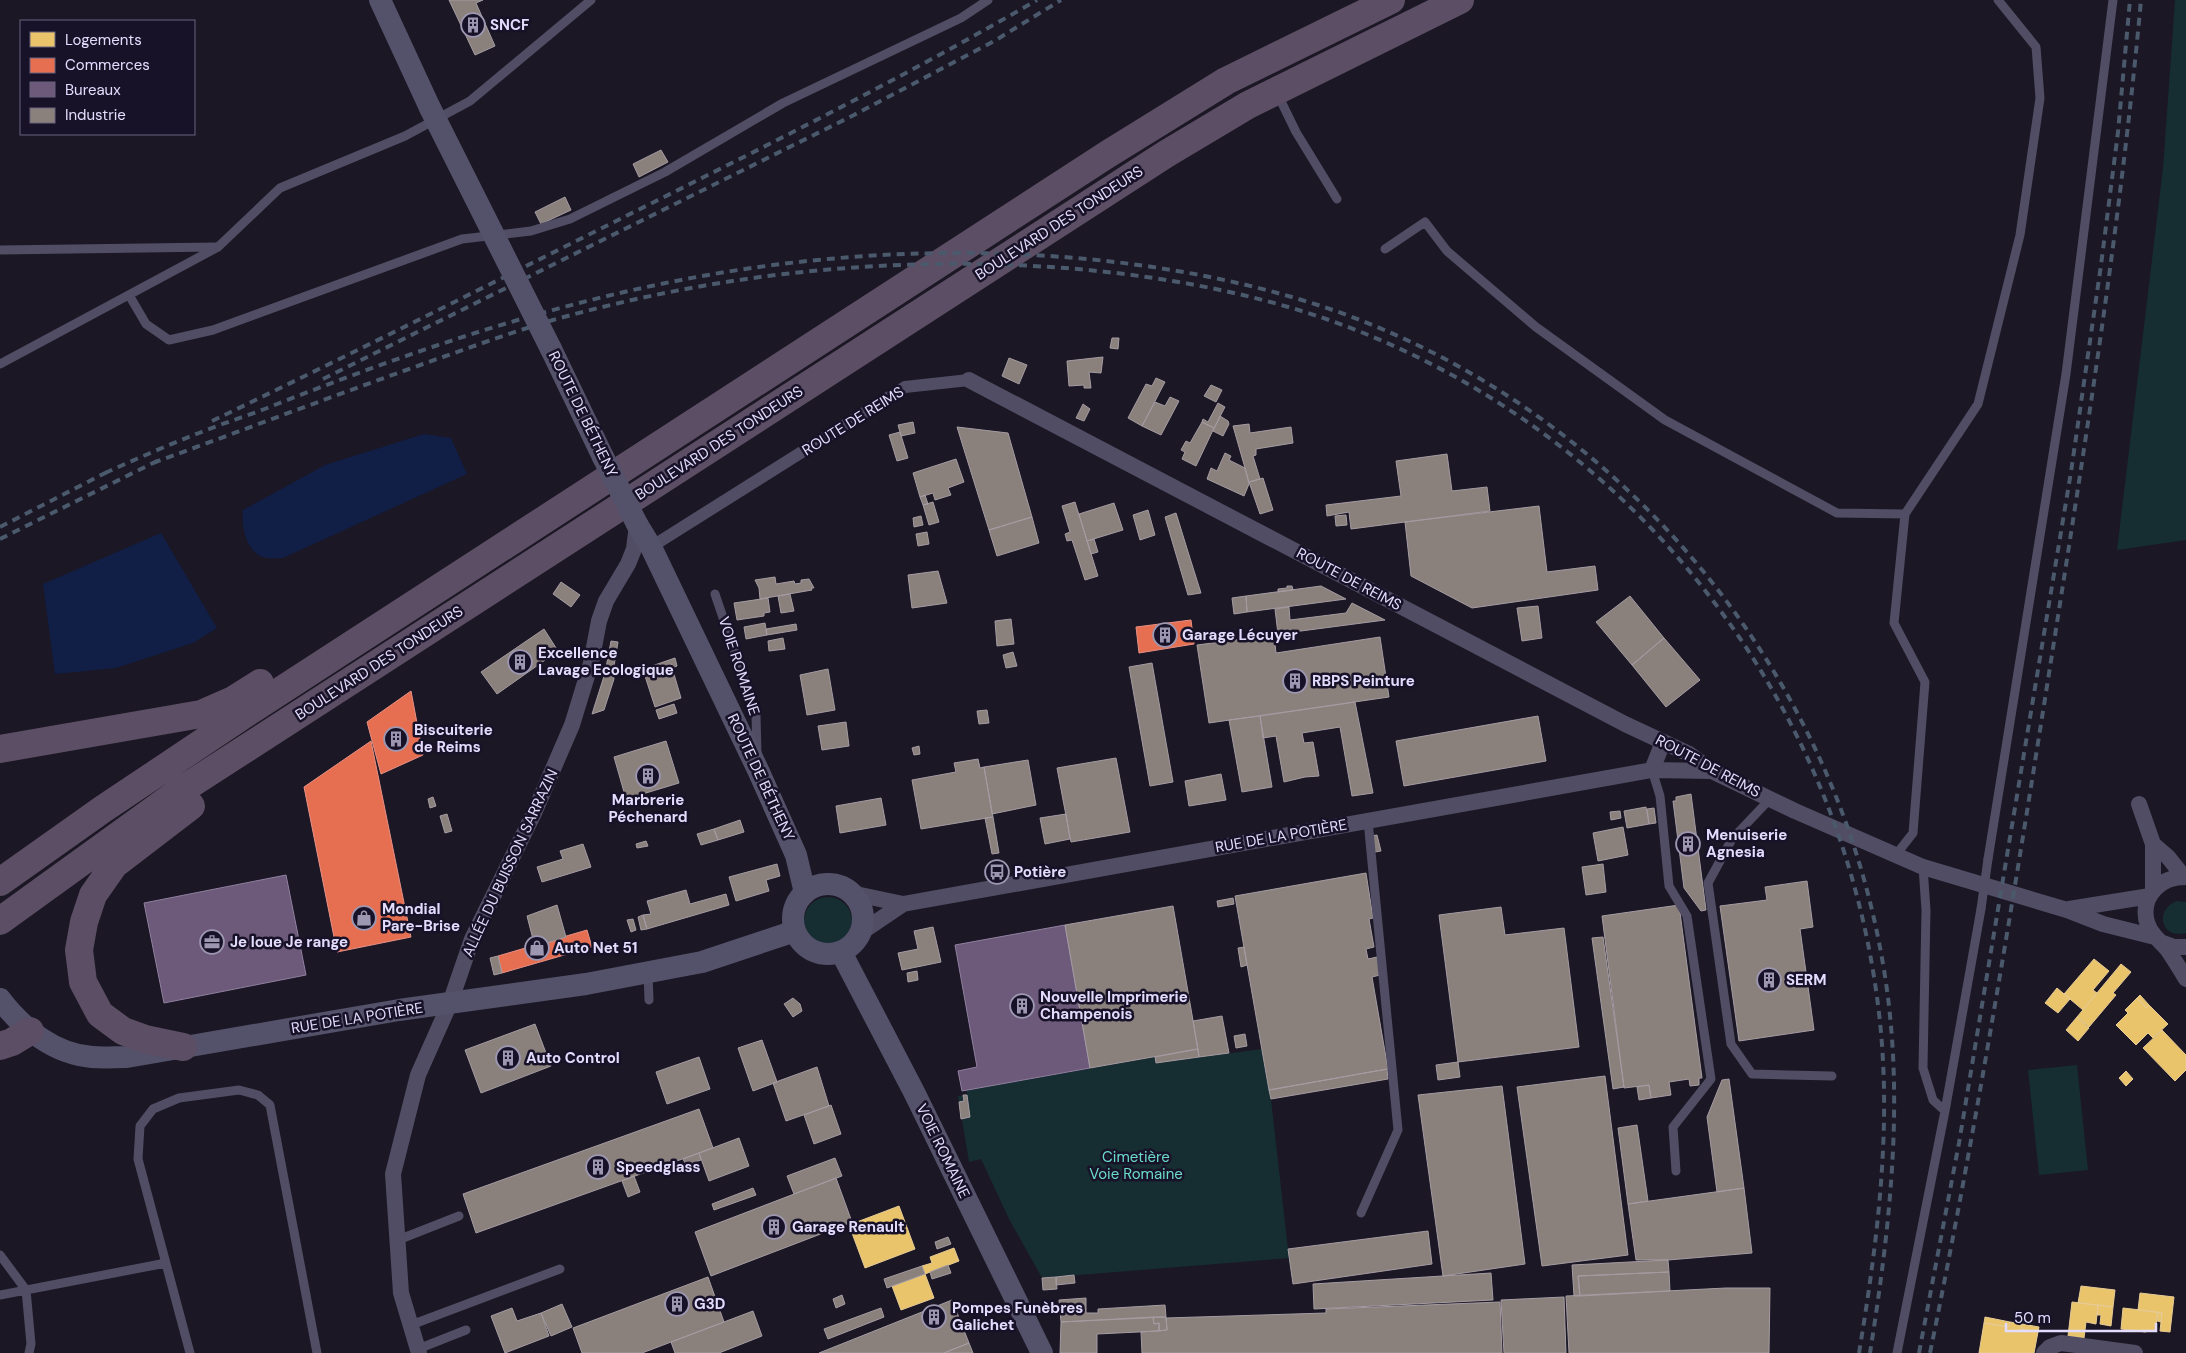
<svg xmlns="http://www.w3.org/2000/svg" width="2186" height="1353" viewBox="0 0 2186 1353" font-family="'DM Sans',sans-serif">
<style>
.green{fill:#162d31}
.water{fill:#111f47}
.homes{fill:#e9c46a;stroke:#e7cb96}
.shops{fill:#e76f51;stroke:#e69085}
.offices{fill:#6d597a;stroke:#9080a1}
.industry{fill:#8a817c;stroke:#a59ca3}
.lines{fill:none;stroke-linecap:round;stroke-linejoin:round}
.service{stroke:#504d64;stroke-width:9}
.pedestrian{stroke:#504d64;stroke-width:12}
.minor{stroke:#504d64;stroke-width:16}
.secondary{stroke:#54516a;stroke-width:22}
.trunk{stroke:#5c4e64;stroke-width:28}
.rail{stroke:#4a596c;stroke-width:4;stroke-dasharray:8 6;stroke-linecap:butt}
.service-bridge{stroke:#504d64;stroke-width:9}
.secondary-bridge{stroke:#54516a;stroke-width:22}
.labels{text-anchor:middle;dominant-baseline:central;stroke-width:5;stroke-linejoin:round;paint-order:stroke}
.poi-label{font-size:15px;font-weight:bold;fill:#e3dcfd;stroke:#181229;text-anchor:start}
.street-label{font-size:15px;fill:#e3dcfd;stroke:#181229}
.park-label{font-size:15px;fill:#6adbc9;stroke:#181229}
</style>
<rect width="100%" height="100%" fill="#1b1724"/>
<path class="green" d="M2175 0H2186V540L2117 550 2163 168Z
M804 921a24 24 0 1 1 48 0a24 24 0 1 1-48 0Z
M2177 901 2186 902V933C2162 940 2153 910 2177 901Z
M1262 1049 1271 1099 1289 1258 1042 1278 1009 1219 981 1159 969 1162 958 1096 967 1095V1090L1155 1057 1156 1063Z
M2077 1065 2088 1170 2039 1175 2028 1070Z"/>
<path class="water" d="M424 434 451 438 467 474 283 558C277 558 269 559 263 557 246 552 241 525 243 510L325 465Z
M161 533 217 628 193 643 116 668 55 674 43 584Z"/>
<path class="homes" d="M2094 959 2109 971 2093 990 2097 993 2083 1010 2064 994Z
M2121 964 2131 972 2113 993 2116 995 2089 1027 2077 1017Z
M2057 988 2070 999 2058 1013 2045 1003Z
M2140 995 2149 1005 2146 1008 2137 998Z
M2137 998 2146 1008 2149 1005 2168 1024 2153 1038 2148 1033 2136 1045 2116 1025 2128 1013 2125 1010Z
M2077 1017 2089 1028 2078 1041 2066 1030Z
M2162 1030 2186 1055V1070L2175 1081 2143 1048Z
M2126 1071 2133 1079 2126 1086 2119 1078Z
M899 1206 915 1249 865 1268 849 1225Z
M954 1248 959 1261 925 1274 922 1266 932 1263 930 1257Z
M925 1274 934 1298 901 1310 892 1286Z
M2081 1286 2115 1290 2113 1307 2078 1303Z
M2140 1293 2174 1297 2170 1332 2160 1331 2162 1313 2138 1310Z
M2072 1302 2098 1305 2096 1324 2086 1322 2084 1338 2068 1336Z
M2098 1305 2113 1307 2111 1326 2100 1324 2101 1315H2097Z
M2123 1308 2158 1312 2155 1331 2146 1330V1332L2121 1329Z
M2158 1312 2162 1313 2161 1322 2157 1321Z
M1985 1317 2010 1322 2009 1327 1984 1323Z
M2010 1322 2022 1324 2021 1329 2038 1332 2034 1353H1979L1984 1323 2009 1327Z
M2022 1324 2039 1327 2038 1332 2021 1329Z"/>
<path class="shops" d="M1191 620 1194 644 1139 653 1136 627Z
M411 691 423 755 381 774 367 722Z
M371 741 411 937 337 952 304 787Z
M587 930 592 947 502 973 498 956Z"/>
<path class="offices" d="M286 875 306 975 164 1003 144 903Z
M1065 925 1090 1068 962 1091 958 1071 977 1067 955 945Z"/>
<path class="industry" d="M449 0H483L476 3 495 46 475 55Z
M661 150 668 162 639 177 633 164Z
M565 197 571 210 541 224 535 212Z
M1112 338H1119L1118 349 1110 348Z
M1103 357 1101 373 1089 372 1091 388H1084V385L1069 386 1067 361Z
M1009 358 1027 365 1019 384 1002 376Z
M1156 378 1165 382 1142 426 1128 418 1146 384 1152 386Z
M1211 385 1222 390 1216 402 1204 396Z
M1170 397 1179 401 1161 435 1142 426 1155 402 1165 406Z
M1218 403 1225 407 1214 428 1202 422 1203 419 1208 422Z
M1083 404 1090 409 1084 421 1076 418Z
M1220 416 1228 421 1229 424 1223 436 1213 431Z
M913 422 915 433 901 436 898 425Z
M1202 422 1214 428 1196 466 1182 459 1185 452 1181 450 1186 441 1190 443Z
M1249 424 1250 433 1291 427 1293 443 1256 449V455L1253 456 1260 479 1249 482 1233 426Z
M957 427 1008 433 1032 517 989 530Z
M900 432 908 458 897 461 889 435Z
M1225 453 1231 456 1229 460 1245 468 1249 484 1244 496 1207 479 1211 468 1217 471Z
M1447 454 1452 491 1487 487 1490 511 1351 529 1349 512 1327 516 1326 505 1401 496 1396 461Z
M956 459 964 482 948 488 951 495 935 500 933 493 920 497 913 473Z
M1263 478 1273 510 1260 514 1249 482Z
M925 495 928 504 923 505 920 497Z
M933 502 939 522 929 525 923 505Z
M1075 502 1098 576 1085 580 1072 540 1067 541 1065 534 1070 532 1062 506Z
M1114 503 1123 530 1087 541 1079 514Z
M1539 506 1547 572 1595 566 1598 590 1472 608 1411 576 1405 522Z
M1148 510 1155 535 1140 540 1133 515Z
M1176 513 1189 555 1201 593 1188 595 1165 517Z
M1346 515 1347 525 1336 526 1335 516Z
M921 516 923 525 914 527 913 518Z
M1032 517 1039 543 997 556 989 530Z
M927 532 929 544 918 546 916 534Z
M1094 539 1098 552 1091 554 1087 541Z
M938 571 947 603 912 608 908 575Z
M775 577 776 584 794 581 795 584 801 583V580L809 579 814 588H811L812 590 760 599 759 588 755 580Z
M561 582 580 595 571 607 553 594Z
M1287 586H1292L1293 590 1278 592V589L1287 588Z
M1321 586 1346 599 1247 612 1246 596Z
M790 594 794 611 781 613 778 596Z
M1246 596 1247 612 1234 614 1232 598Z
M1630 596 1664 638 1632 665 1596 622Z
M768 598 770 612 764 613V616L737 620 734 603Z
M1352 603 1385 620 1278 634 1275 609 1289 607 1290 620 1346 613Z
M1538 606 1542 638 1522 641 1517 608Z
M1011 619 1014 644 997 646 995 621Z
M765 623 767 635 746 639 744 627Z
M796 624 797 630 767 635 766 629Z
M544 629 558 651 497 694 481 672Z
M1274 635 1276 653 1380 637 1389 697 1209 723 1197 645Z
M783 638 785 649 769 651 768 641Z
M1664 638 1700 680 1666 707 1632 665Z
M611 641 618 642 613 672 614 679 604 710 592 714 605 673Z
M1013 652 1017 666 1006 668 1003 655Z
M675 658 677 666 672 668 671 664 644 673 643 669Z
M1152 663 1173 782 1150 786 1129 667Z
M671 664 681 698 655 707 644 673Z
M828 669 835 710 807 715 800 675Z
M1355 702 1373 793 1352 796 1340 727 1302 733 1304 743 1313 742 1319 776 1305 777 1284 782 1276 736 1263 738 1260 716Z
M674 704 677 713 659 719 656 710Z
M987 710 989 723 979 724 977 711Z
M1260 716 1272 787 1242 792 1229 720Z
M1538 716 1546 761 1404 786 1396 741Z
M846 722 849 746 822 750 818 726Z
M666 741 679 783 626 799 614 757Z
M919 746 920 754 914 755 912 748Z
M1116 758 1130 832 1071 842 1057 768Z
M978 759 980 768 984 767 993 817 921 829 912 780 956 772 954 763Z
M1028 760 1036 805 992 814 984 767Z
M1221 774 1226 800 1189 806 1185 781Z
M1691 794 1706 910 1701 911 1684 888 1673 801H1676V797Z
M433 797 436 806 430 808 428 799Z
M881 798 886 825 840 833 836 806Z
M1646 807 1649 824 1627 828 1624 811Z
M1654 808 1656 823 1649 824 1647 809Z
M1620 811 1621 818 1611 820 1610 812Z
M447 814 452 831 445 833 440 816Z
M1066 814 1070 839 1045 844 1040 818Z
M993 817 999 853 992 854 985 818Z
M740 820 744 832 718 840 714 829Z
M1623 827 1628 855 1598 861 1593 833Z
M714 829 718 840 701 845 697 834Z
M1377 835 1381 851 1375 852 1371 836Z
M646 841 648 846 637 848 636 844Z
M583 844 591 867 542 882 537 867 563 859 560 851Z
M777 864 780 876 766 880 769 891 736 901 729 877Z
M1603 864 1606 892 1586 895 1582 867Z
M1366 873 1373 918 1369 919 1374 947 1366 949 1368 959 1377 957 1380 975 1372 977 1388 1069 1269 1090 1235 896Z
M1807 881 1813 927 1800 929 1814 1030 1739 1041 1720 906 1767 900 1765 887Z
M686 890 690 904 726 894 729 905 647 929 643 915 651 914 647 901Z
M1233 898 1234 904 1218 907 1217 901Z
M557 905 566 937 535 947 527 916Z
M1679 905 1702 1078H1699V1085L1690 1086 1689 1079 1669 1082 1671 1095 1651 1098 1649 1085 1624 1088 1602 916Z
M1173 906 1198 1049 1090 1068 1065 925Z
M1501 907 1505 935 1564 928 1579 1047 1458 1062 1439 915Z
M643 915 647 929 641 930 638 917Z
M633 919 636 930 631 932 627 920Z
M933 927 941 962 902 970 898 953 918 949 914 931Z
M1603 937 1624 1087 1613 1089 1592 938Z
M1244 947 1247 965 1241 967 1238 948Z
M498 956 502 973 494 975 490 958Z
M917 971 918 980 908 982 907 973Z
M793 998 800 1004 802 1011 793 1017 784 1004Z
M1222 1016 1229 1053 1199 1057 1193 1021Z
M535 1024 551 1066 481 1093 465 1050Z
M1245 1034 1247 1046 1236 1048 1234 1036Z
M762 1040 777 1082 753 1091 738 1048Z
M1198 1049 1199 1057 1156 1063 1155 1057Z
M699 1057 710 1089 667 1104 656 1072Z
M1458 1062 1460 1077 1438 1080 1436 1065Z
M817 1067 829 1106 786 1121 773 1083Z
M1387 1069 1388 1079 1271 1099 1269 1090Z
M1605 1076 1628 1255 1542 1266 1517 1087Z
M1729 1079 1744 1188 1717 1192 1707 1117 1722 1080Z
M1649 1085 1651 1098 1639 1100 1637 1087Z
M1502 1086 1525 1264 1443 1276 1418 1095Z
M963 1095H967L970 1117 961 1119 959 1102 964 1101Z
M831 1105 841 1134 814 1144 804 1115Z
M699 1109 713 1148 476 1233 463 1194Z
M1637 1125 1648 1201 1628 1204 1618 1128Z
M739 1138 749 1166 709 1181 699 1153Z
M699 1153 701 1160 686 1165 683 1159Z
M835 1158 842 1176 794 1194 787 1176Z
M634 1176 640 1192 628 1197 622 1181Z
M836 1178 852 1222 711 1276 695 1232Z
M753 1188 756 1195 714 1210 712 1204Z
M1744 1188 1752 1253 1668 1260H1636L1628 1204Z
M1428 1231 1432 1264 1293 1284 1288 1249Z
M948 1237 951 1244 937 1249 935 1242Z
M1668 1260 1669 1272 1578 1276 1580 1296H1574L1572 1265Z
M948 1265 951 1273 932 1279 930 1272Z
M922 1266 925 1274 887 1288 884 1279Z
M1669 1272 1670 1291 1580 1296 1578 1276Z
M1491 1273 1493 1300 1314 1309 1313 1284Z
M1074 1275 1075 1283 1056 1285V1277Z
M708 1277 724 1322 642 1353H582L573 1328Z
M1056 1277 1057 1289 1043 1290 1042 1278Z
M1726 1288H1770L1769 1353H1569L1566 1296Z
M842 1295 845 1304 836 1308 833 1299Z
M1564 1297 1566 1353H1504L1501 1300Z
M1086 1298V1313H1098V1309L1165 1305 1166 1317 1061 1322 1059 1300Z
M952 1300 969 1343 944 1353H819Z
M1500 1302 1502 1353H1142L1141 1332 1167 1330 1166 1318 1326 1313V1309Z
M562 1304 572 1327 551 1336 541 1313Z
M512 1308 517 1321 541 1313 549 1336 505 1353 491 1316Z
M881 1308 884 1317 828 1339 824 1329Z
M753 1311 762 1336 719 1353H675L671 1342Z
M1153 1317H1166L1167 1330 1159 1331V1323L1154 1324Z
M1153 1317 1154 1324 1159 1323V1331L1097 1334V1353H1060L1061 1322Z
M969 1343 973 1353H944Z"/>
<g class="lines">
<path class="service" d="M1277 93 1296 132 1337 199
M1385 249 1425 222 1447 251 1536 327 1665 420 1837 513 1905 514
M0 250 216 247
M129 295 146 324 169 340 213 330 462 239 531 231 570 219 665 172 783 103 961 18 988 0
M0 364 218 247 280 188 405 136 470 101 591 0
M715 594 756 715 757 754
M1652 770 1660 796 1669 886 1687 916 1711 1079 1673 1127 1676 1171
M1770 799 1732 839 1708 883 1731 1044 1752 1074 1832 1076
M1895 856 1913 833 1925 682 1894 623 1905 514 1978 404 2020 235 2040 98 2036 47 1998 0
M1988 859 2066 374 2113 0
M1923 867 1926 910 1923 1068 1933 1100 1945 1111
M648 973 649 1000
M1361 1213 1398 1130 1368 821
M398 1240 459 1216
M0 1255 26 1290 31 1344 29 1353
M0 1295 166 1263
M411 1325 560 1269
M418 1349 466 1330
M190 1353 138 1159 140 1126 153 1109 179 1098 239 1090 258 1095 270 1105 317 1353
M1897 1353 1945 1111 1981 909"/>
<path class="pedestrian" d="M651 547 905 387 969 380"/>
<path class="minor" d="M969 380 1625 724 1689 754 1712 771 1795 811 1923 867 2067 910 2103 924 2155 937
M1652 770 1663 742
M2139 804 2153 844V890
M2153 844 2168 857 2184 877
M2186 877C2174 877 2163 880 2155 889 2142 902 2143 922 2154 935 2158 940 2163 944 2167 949 2174 959 2180 969 2186 979
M851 893 903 904
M2069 909 2150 896
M860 933 903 904 1652 770 1712 771
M2163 943 2174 947H2186
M419 1353 401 1293 393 1174 418 1075 450 1003 472 939 534 813 572 725 591 663 599 621 606 601 628 564 634 549 637 524
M2044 1353 2050 1347 2061 1343 2135 1353"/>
<path class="secondary" d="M380 0 430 108
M551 349 603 457
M637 524 651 547 758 770 796 855 805 893
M793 919a35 35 0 1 1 70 0a35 35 0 1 1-70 0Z
M841 952 914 1092 1042 1353
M0 999C22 1028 54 1054 92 1057 103 1058 115 1057 127 1057L399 1010 586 984 702 962 795 931"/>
<path class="trunk" d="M0 749 201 714 233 700 260 683
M0 882 103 809 254 708 1108 154 1226 81 1391 0
M0 921 177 793 1166 154 1248 105 1460 0
M0 1046 12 1042 30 1031
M183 1047 145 1039 123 1031 100 1014 83 982 79 950 84 922 93 895 114 865 191 806"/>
<path class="rail" d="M323 379 854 115 996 40 1061 0
M212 421C362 349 510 274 658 200 786 136 913 72 1037 0
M153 463C243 430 333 396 423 364 466 349 509 333 553 320 649 293 749 275 848 268 1002 256 1183 269 1329 320 1627 425 1839 693 1878 1005 1893 1121 1878 1238 1859 1353
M105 473C136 459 168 445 199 433 223 423 248 416 272 406 455 334 631 277 828 259 989 244 1170 256 1324 307 1616 405 1835 667 1884 970 1905 1098 1890 1226 1870 1353
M0 527 111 470
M0 539 159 460
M1919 1353 1959 1143 2071 472 2101 265 2118 132 2130 0
M1930 1353C1978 1119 2016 883 2053 648 2087 432 2121 218 2141 0"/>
<path class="service-bridge" d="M1981 909 1988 859"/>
<path class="secondary-bridge" d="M430 108 551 349
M603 457 637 524"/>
</g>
<defs>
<g id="building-ring" transform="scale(1.25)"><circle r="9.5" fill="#181229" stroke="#9d97b1" stroke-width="1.5"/><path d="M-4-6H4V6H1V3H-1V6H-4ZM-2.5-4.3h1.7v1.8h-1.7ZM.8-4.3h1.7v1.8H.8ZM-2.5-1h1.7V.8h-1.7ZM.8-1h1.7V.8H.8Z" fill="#9d97b1"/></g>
<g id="bus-ring" transform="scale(1.25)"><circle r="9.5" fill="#181229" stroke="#9d97b1" stroke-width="1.5"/><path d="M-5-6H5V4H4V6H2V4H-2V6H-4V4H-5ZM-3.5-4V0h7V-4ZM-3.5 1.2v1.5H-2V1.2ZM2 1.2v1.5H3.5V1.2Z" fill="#9d97b1"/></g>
<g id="shop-ring" transform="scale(1.25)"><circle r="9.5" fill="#181229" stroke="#9d97b1" stroke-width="1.5"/><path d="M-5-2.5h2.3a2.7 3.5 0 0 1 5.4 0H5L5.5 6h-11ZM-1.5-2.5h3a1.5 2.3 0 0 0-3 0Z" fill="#9d97b1"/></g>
<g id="office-ring" transform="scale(1.25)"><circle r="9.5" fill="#181229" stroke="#9d97b1" stroke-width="1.5"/><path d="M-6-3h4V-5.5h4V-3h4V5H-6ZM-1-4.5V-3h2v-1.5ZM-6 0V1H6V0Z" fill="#9d97b1"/></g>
</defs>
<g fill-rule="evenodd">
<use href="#building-ring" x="473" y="25"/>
<use href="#building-ring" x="1165" y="635"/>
<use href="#building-ring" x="520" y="662"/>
<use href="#building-ring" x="1295" y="681"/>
<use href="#building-ring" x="396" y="739"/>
<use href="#building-ring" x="648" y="776"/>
<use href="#building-ring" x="1688" y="844"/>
<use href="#bus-ring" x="997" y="872"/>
<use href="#shop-ring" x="364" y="918"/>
<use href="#office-ring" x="212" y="942"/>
<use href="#shop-ring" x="537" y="948"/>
<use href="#building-ring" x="1769" y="980"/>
<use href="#building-ring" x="1022" y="1006"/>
<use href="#building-ring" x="508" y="1058"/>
<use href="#building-ring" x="598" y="1167"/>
<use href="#building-ring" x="774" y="1227"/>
<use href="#building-ring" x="677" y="1304"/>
<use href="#building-ring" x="934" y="1317"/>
</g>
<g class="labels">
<g class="poi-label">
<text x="490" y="25">SNCF</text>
<text x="1182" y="635">Garage Lécuyer</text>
<text x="538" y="653">Excellence<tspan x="538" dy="17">Lavage Ecologique</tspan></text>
<text x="1312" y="681">RBPS Peinture</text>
<text x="414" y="730">Biscuiterie<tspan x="414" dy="17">de Reims</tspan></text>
<text x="648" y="800" text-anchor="middle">Marbrerie<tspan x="648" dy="17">Péchenard</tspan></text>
<text x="1706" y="835">Menuiserie<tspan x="1706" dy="17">Agnesia</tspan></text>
<text x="1014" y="872">Potière</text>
<text x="382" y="909">Mondial<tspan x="382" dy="17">Pare-Brise</tspan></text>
<text x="230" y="942">Je loue Je range</text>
<text x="554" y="948">Auto Net 51</text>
<text x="1786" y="980">SERM</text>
<text x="1040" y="997">Nouvelle Imprimerie<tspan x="1040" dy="17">Champenois</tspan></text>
<text x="526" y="1058">Auto Control</text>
<text x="616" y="1167">Speedglass</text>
<text x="792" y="1227">Garage Renault</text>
<text x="694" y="1304">G3D</text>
<text x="952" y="1308">Pompes Funèbres<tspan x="952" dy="17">Galichet</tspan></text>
</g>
<g class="street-label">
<text transform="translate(1059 223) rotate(-33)">BOULEVARD DES TONDEURS</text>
<text transform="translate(583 414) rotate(64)">ROUTE DE BÉTHENY</text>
<text transform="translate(853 421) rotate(-32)">ROUTE DE REIMS</text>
<text transform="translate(719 443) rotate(-33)">BOULEVARD DES TONDEURS</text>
<text transform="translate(1349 579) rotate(28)">ROUTE DE REIMS</text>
<text transform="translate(379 663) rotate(-33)">BOULEVARD DES TONDEURS</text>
<text transform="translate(739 666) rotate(72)">VOIE ROMAINE</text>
<text transform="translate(1708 766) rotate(28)">ROUTE DE REIMS</text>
<text transform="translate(761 777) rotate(65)">ROUTE DE BÉTHENY</text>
<text transform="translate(1281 836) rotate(-10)">RUE DE LA POTIÈRE</text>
<text transform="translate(510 863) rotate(-65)">ALLÉE DU BUISSON SARRAZIN</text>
<text transform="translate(357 1018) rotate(-9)">RUE DE LA POTIÈRE</text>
<text transform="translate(943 1151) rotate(64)">VOIE ROMAINE</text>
</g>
<g class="park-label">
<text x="1136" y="1157">Cimetière<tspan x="1136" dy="17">Voie Romaine</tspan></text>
</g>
</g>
<rect x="20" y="20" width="175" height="115" fill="#181229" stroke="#69637e"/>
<rect x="30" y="32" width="25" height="15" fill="#e9c46a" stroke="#69637e"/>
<text x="65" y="45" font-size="15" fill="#e3dcfd">Logements</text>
<rect x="30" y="58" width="25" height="15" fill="#e76f51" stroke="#69637e"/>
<text x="65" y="70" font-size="15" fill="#e3dcfd">Commerces</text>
<rect x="30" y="82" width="25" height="15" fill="#6d597a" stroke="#69637e"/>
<text x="65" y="95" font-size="15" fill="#e3dcfd">Bureaux</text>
<rect x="30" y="108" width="25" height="15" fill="#8a817c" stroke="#69637e"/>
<text x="65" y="120" font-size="15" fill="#e3dcfd">Industrie</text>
<path d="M2006 1323v8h150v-8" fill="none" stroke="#e3dcfd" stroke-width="2.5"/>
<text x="2014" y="1323" font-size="15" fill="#e3dcfd" stroke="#181229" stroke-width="4" paint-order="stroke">50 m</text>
</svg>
